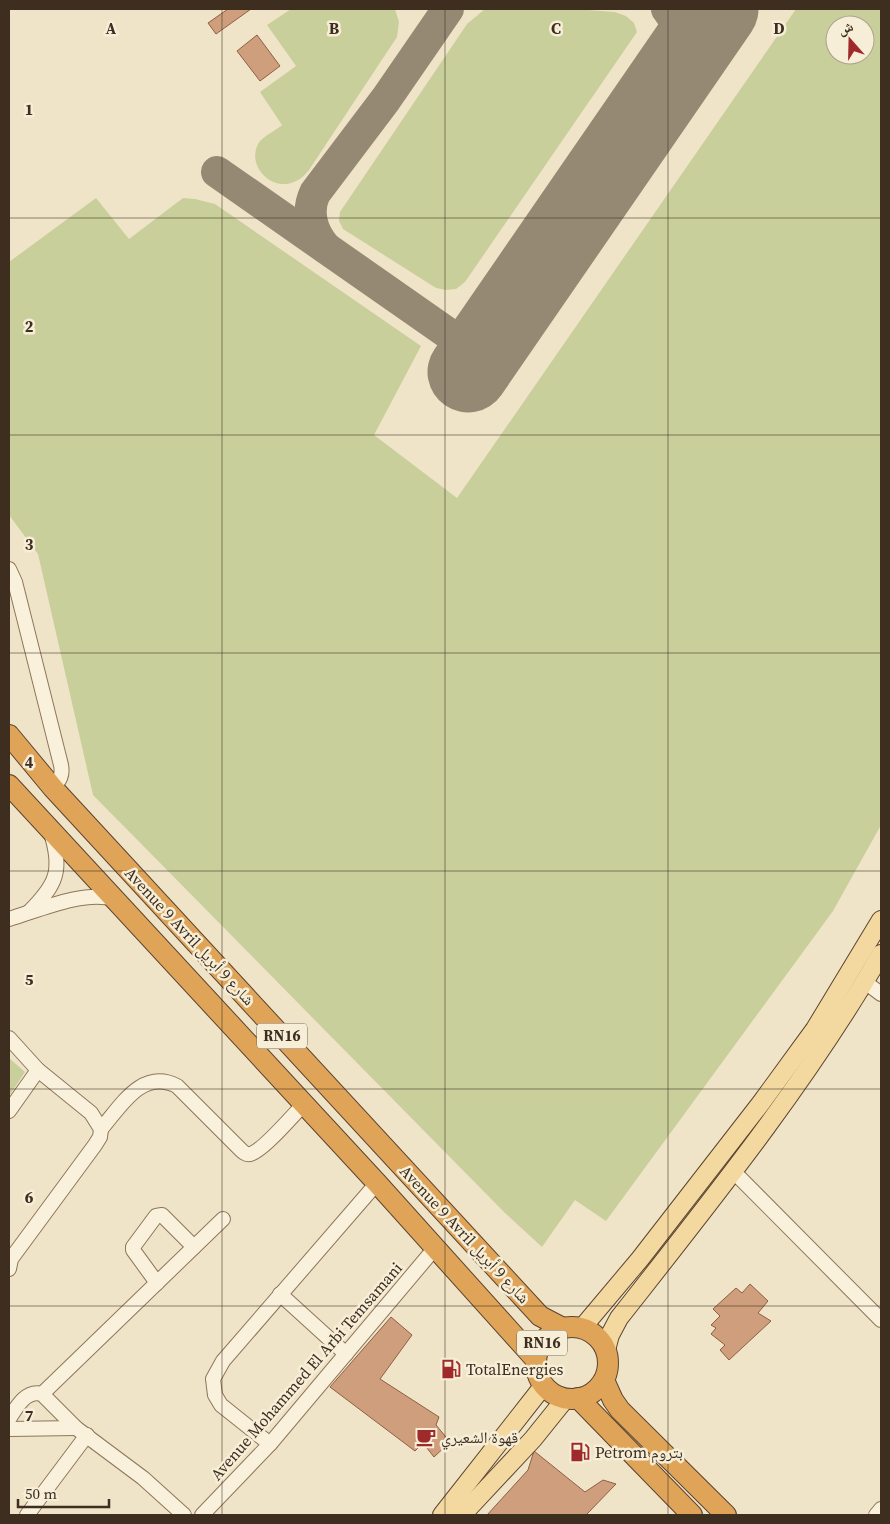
<svg xmlns="http://www.w3.org/2000/svg" width="890" height="1524" font-family="'Source Serif 4','Noto Naskh Arabic',serif">
<rect width="100%" height="100%" fill="#f0e4c8"/>
<g fill="#c9cf9b" fill-rule="evenodd">
<path d="M291,9H395L399,22L397,37L309,170C282,205 241,167 260,141C266,135 276,130 282,125L260,92L296,66L267,25Z"/>
<polygon points="485,9 575,9 615,12 626,16 634,23 637,32 465,282 456,289 446,290 436,288 343,229 339,221 340,212 467,24"/>
<path d="M796,9H881V825L833,911L606,1221L575,1200L542,1247L505,1213L93,795L38,554L9,515V262L96,198L129,239L183,198L195,199L215,204L421,346L374,435L457,498ZM835,25H865V55H835Z"/>
<polygon points="9,1058 25,1072 9,1096"/>
</g>
<g fill="none" stroke-linecap="round" stroke-linejoin="round">
<g stroke="#968974" stroke-width="32">
<path d="M667,9C679,24 681,41 682,60"/>
<polyline points="217,172 479,355"/>
<path d="M325,247C312,232 306,212 315,193L386,99L448,9"/>
</g>
<polyline stroke="#968974" stroke-width="81" points="468,372 718,9"/>
</g>
<g fill="#cf9f7d" stroke="#8d5f41">
<polygon points="228,9 251,9 216,34 208,23"/>
<polygon points="257,35 280,66 260,81 237,51"/>
<polygon points="750,1284 768,1301 758,1313 771,1321 729,1360 720,1350 725,1345 711,1334 716,1328 711,1325 720,1316 713,1309 736,1288 742,1293"/>
<polygon points="391,1317 412,1335 380,1379 439,1417 436,1425 450,1442 434,1457 423,1443 415,1451 330,1387"/>
<polygon points="534,1451 585,1492 603,1480 616,1484 586,1515 487,1515 528,1470"/>
</g>
<g fill="none" stroke-linecap="round" stroke-linejoin="round">
<defs>
<g id="minor">
<path d="M9,569L15,582L61,765C63,775 60,780 53,788"/>
<path d="M29,912C56,885 63,871 51,833"/>
<path d="M9,919C39,910 84,890 114,899"/>
<polyline points="865,982 881,994"/>
<polyline points="9,1038 38,1070 91,1113 101,1129 100,1137 95,1145 11,1259 9,1269"/>
<polyline points="9,1111 38,1070"/>
<path d="M101,1129C121,1106 142,1068 177,1086L240,1149C243,1152 246,1155 250,1154C262,1152 294,1114 304,1104"/>
<polyline points="733,1171 881,1320"/>
<polyline points="157,1283 133,1250 133,1247 156,1216 162,1215 194,1247"/>
<polyline points="280,1294 346,1354"/>
<polyline points="42,1394 223,1219"/>
<path d="M9,1419C16,1408 26,1389 42,1394L76,1428L143,1478L184,1515"/>
<polyline points="9,1429 76,1428"/>
<polyline points="270,1444 221,1405 215,1395 213,1379 223,1361 377,1183"/>
<polyline points="27,1515 87,1435"/>
<polyline points="202,1515 270,1444 435,1248"/>
<polyline points="876,1515 881,1509"/>
</g>
<g id="major">
<polyline points="582,1328 640,1259 761,1103 815,1029 881,920"/>
<path d="M606,1350L610,1335L619,1318C711,1201 806,1083 881,954"/>
<polyline points="442,1515 544,1385"/>
<polyline points="462,1515 533,1439 566,1398"/>
</g>
<g id="highway">
<polyline points="9,735 53,788 540,1316 563,1328"/>
<polyline points="9,785 377,1183 536,1360"/>
<circle cx="572" cy="1363" r="36"/>
<polyline points="604,1380 613,1400 620,1410 726,1515"/>
<polyline points="578,1398 692,1515"/>
</g>
</defs>
<use href="#minor" stroke="#8d765c" stroke-width="16"/>
<use href="#major" stroke="#5b4430" stroke-width="20"/>
<use href="#highway" stroke="#5b4430" stroke-width="22"/>
<use href="#minor" stroke="#faf1dc" stroke-width="14"/>
<use href="#major" stroke="#f3d9a0" stroke-width="18"/>
<use href="#highway" stroke="#e0a458" stroke-width="20"/>
</g>
<path fill="none" stroke="#3d2e20" stroke-width="1" stroke-opacity="0.55" d="M222,9V1515M445,9V1515M668,9V1515M9,218H881M9,435H881M9,653H881M9,871H881M9,1089H881M9,1306H881"/>
<defs>
<symbol id="fuel-bare" viewBox="-9 -9 18 18"><path d="M-5.5-6h7V0h2V4h1.3V-2.5L3-4.5l.8-.8L6-3V5H2.5V1h-1V6h-7ZM-4.2-4.7v3.2H.2V-4.7Z" fill="#9e2a2b" stroke="#f7eed8" stroke-width="2.5" paint-order="stroke"/></symbol>
<symbol id="cafe-bare" viewBox="-9 -9 18 18"><path d="M-5.5-4.5H6V0H3Q3 3.5 0 3.5H-2.5Q-5.5 3.5-5.5 0ZM3-3.2v2h1.7v-2ZM-6 4.5H4V6H-6Z" fill="#9e2a2b" stroke="#f7eed8" stroke-width="2.5" paint-order="stroke"/></symbol>
</defs>
<g fill-rule="evenodd">
<use href="#fuel-bare" x="437" y="1355" width="28" height="28"/>
<use href="#cafe-bare" x="412" y="1423" width="28" height="28"/>
<use href="#fuel-bare" x="566" y="1438" width="28" height="28"/>
</g>
<g text-anchor="middle" stroke-width="5" stroke-linejoin="round" paint-order="stroke">
<g fill="#f7eed8" stroke="#756857" stroke-width="1">
<rect x="257" y="1023.5" width="50" height="25" rx="4"/>
<rect x="517" y="1330.5" width="50" height="25" rx="4"/>
</g>
<g font-size="15" font-weight="bold" fill="#3d2e20">
<text x="282" y="1041">RN16</text>
<text x="542" y="1348">RN16</text>
</g>
<g font-size="16" fill="#3d2e20" stroke="#f7eed8">
<text transform="translate(190 936) rotate(47)" y="6">Avenue 9 Avril شارع 9 أبريل</text>
<text transform="translate(465 1234) rotate(47)" y="6">Avenue 9 Avril شارع 9 أبريل</text>
<text transform="translate(306 1371) rotate(-49)" y="6">Avenue Mohammed El Arbi Temsamani</text>
</g>
<g font-size="16" fill="#3d2e20" stroke="#f7eed8" text-anchor="start">
<text x="466" y="1375">TotalEnergies</text>
<text x="441" y="1443">قهوة الشعيري</text>
<text x="595" y="1458">Petrom بتروم</text>
</g>
</g>
<g font-size="16" text-anchor="middle" font-weight="bold" fill="#3d2e20" stroke="#f7eed8" stroke-width="5" stroke-linejoin="round" paint-order="stroke">
<text x="111" y="34">A</text>
<text x="334" y="34">B</text>
<text x="556" y="34">C</text>
<text x="779" y="34">D</text>
<text x="29" y="115">1</text>
<text x="29" y="332">2</text>
<text x="29" y="550">3</text>
<text x="29" y="768">4</text>
<text x="29" y="985">5</text>
<text x="29" y="1203">6</text>
<text x="29" y="1421">7</text>
</g>
<rect width="890" height="1524" fill="none" stroke="#3d2e20" stroke-width="20"/>
<g transform="translate(850 40) rotate(340)"><circle r="24" fill="#f7eed8" stroke="#ada18e"/>
<path d="M0-4L9 19L0 12L-9 19Z" fill="#9e2a2b"/>
<text y="-8" font-size="14" font-weight="bold" text-anchor="middle" fill="#3d2e20">ش</text>
</g>
<path d="M18 1499v8h91v-8" fill="none" stroke="#3d2e20" stroke-width="2.5"/>
<text x="25" y="1499" font-size="15" fill="#3d2e20" stroke="#f7eed8" stroke-width="4" paint-order="stroke">50 m</text>
</svg>
